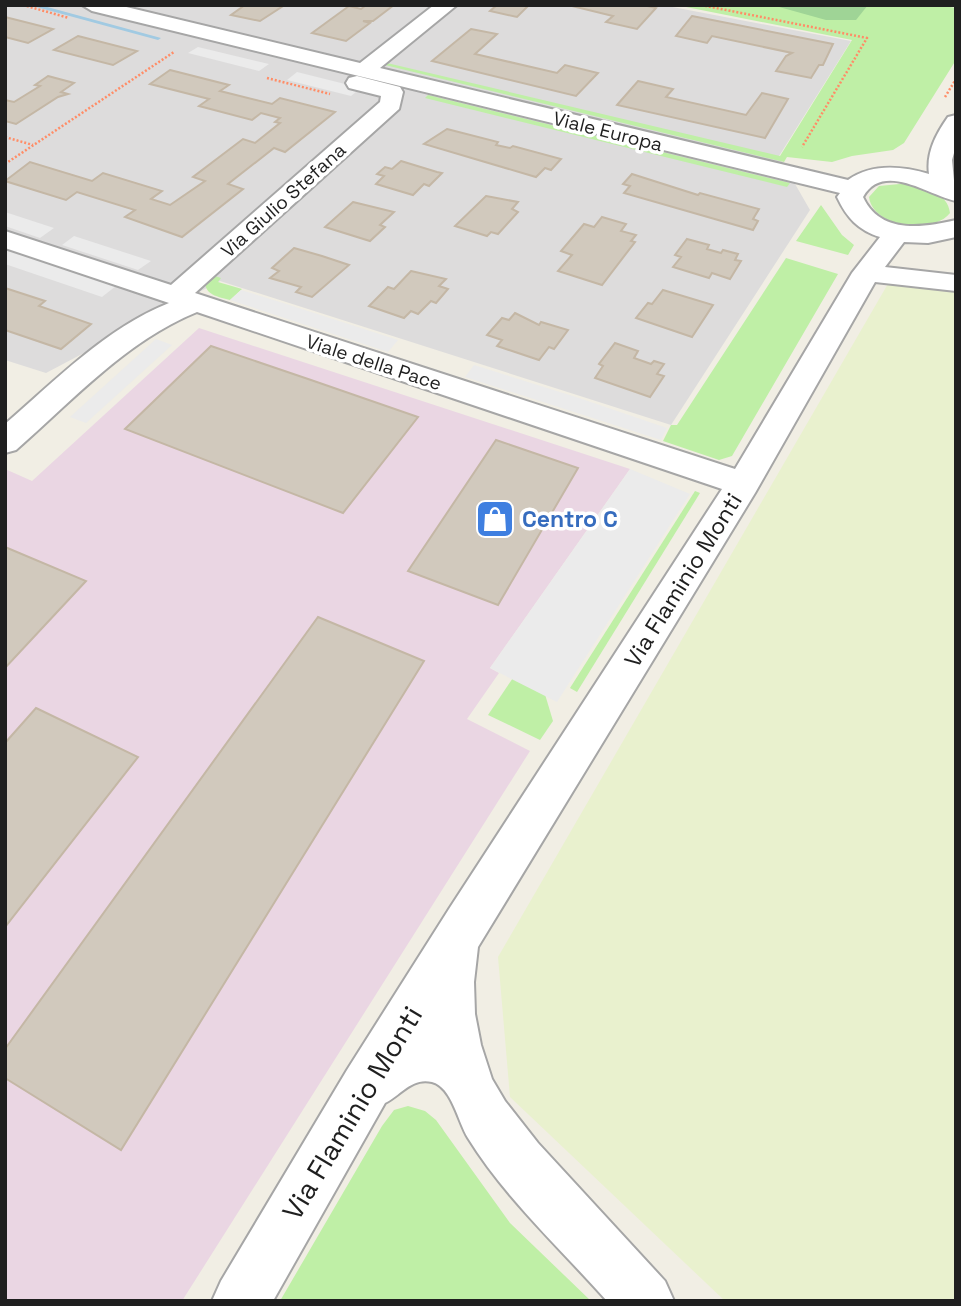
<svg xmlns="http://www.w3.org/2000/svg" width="961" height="1306" font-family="'Space Grotesk',sans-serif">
<rect width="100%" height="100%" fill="#f1eee4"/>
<polygon fill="#dddcdc" points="5,5 662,5 851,41 779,156 810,210 671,425 220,281 46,373 5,360"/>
<polygon fill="#ead6e3" points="199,328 630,469 490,668 499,673 467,719 530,751 182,1301 5,1301 5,469 32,481"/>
<polygon fill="#e9f1ce" points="889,282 956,288 956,1301 725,1301 510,1097 498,957"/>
<g fill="#bfefa6">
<polygon points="676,5 939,5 956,8 956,60 904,143 893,150 852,156 832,162 787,157 784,162 385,65 387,63 780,156 852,40"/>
<polygon points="428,95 790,183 787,187 425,98"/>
<path d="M910,183C926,189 948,193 950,213C933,235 873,228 869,197L879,186Z"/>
<polygon points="821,205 842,235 854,245 848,255 796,241"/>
<polygon points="786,258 838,274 732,456 719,460 663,441 671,425 677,425"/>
<path d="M212,275L221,278L218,282L242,289L230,300C220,297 207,296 205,284Z"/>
<polygon points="695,491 700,493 577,692 570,688"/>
<polygon points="519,669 541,681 553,721 540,740 488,715"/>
<polygon points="408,1106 425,1111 436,1120 510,1223 591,1301 280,1301 382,1126 394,1110"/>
</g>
<polygon fill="#9fd496" points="772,5 868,5 856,20 826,20"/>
<g fill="#ebebeb">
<polygon points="198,47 269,64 259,71 188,53"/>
<polygon points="297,72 361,88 351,96 287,80"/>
<polygon points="5,212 54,228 40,238 5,226"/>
<polygon points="74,236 151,261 138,270 62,245"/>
<polygon points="5,249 116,286 102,297 5,264"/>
<polygon points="241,290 280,302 398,340 388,352 230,300"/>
<polygon points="156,339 172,345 86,423 70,417"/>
<polygon points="474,365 579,398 667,428 661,440 465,377"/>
<polygon points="630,469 690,494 557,702 490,668"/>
</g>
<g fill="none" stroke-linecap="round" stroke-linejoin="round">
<polygon fill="#a1cae2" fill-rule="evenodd" points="29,5 40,5 161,38 158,40"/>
</g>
<g fill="#d1c9bd" stroke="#c4b7a5" stroke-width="2">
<polygon points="245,5 282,5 283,6 260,21 231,15"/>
<polygon points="394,5 373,21 363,21 370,23 346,41 312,33 349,6 361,9 365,6 363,5"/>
<polygon points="497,5 529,5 517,17 490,11"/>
<polygon points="568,5 643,5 656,8 637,29 606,22 613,16"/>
<polygon points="692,16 833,44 823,65 819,65 811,78 776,71 786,56 792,53 712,36 707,43 676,36"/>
<polygon points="5,17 53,29 28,43 5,37"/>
<polygon points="471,29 497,34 475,54 557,73 565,65 598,73 576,96 432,61"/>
<polygon points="78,36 137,51 113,65 54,50"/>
<polygon points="170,70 229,85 220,91 272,104 280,98 335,112 285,152 274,148 228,184 243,189 182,237 125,217 135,210 77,192 66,200 5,181 30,162 92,181 103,173 162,191 151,199 170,205 205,181 193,177 243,139 255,143 280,123 275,122 280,118 261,113 252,120 199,106 209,99 150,84"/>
<polygon points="48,76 74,83 61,92 68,94 58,97 16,124 5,121 5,100 14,102 40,86 35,85"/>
<polygon points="638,81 673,89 666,97 746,115 762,93 788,99 765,138 617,105"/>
<polygon points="447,129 498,142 496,145 510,148 513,146 561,159 551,170 545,168 536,177 424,144"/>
<polygon points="401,161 437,172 442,173 429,186 424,184 413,195 376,184 384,176 377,174 385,167 392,169"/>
<polygon points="632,174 698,195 700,193 759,209 753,219 758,221 753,230 624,193 630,186 623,184"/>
<polygon points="486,196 518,202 512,209 518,212 498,234 491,232 487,236 455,226"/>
<polygon points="353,202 394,212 380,225 385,227 370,241 325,227"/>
<polygon points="602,217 626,224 621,231 636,235 631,241 635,242 602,285 558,271 572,255 561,251 584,224 594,227"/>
<polygon points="687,239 709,245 707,249 721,253 723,250 738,254 735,260 741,261 730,279 712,273 709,278 673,267 681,257 675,255"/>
<polygon points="294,248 322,256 349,265 312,297 296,292 301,287 270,278 279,271 272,268"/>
<polygon points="411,271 446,279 439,286 448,289 436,303 431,301 418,314 411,311 404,318 369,306 388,287 394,289"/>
<polygon points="5,288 45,301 39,306 91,324 61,349 5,330"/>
<polygon points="663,290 713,305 692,337 636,318 648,303 652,304"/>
<polygon points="515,313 539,325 541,322 568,330 554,349 549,347 539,360 497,346 502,340 487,335 502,318 509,320"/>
<polygon points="615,343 638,351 634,358 651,364 654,361 664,364 657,374 664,376 650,397 595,378 603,366 599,364"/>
<polygon points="211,346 311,380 418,417 343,513 125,429"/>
<polygon points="496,440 578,468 498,605 408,571"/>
<polygon points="5,547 86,581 5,668"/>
<polygon points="318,617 424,661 121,1150 5,1078 5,1049"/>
<polygon points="36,708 138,757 5,927 5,743"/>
</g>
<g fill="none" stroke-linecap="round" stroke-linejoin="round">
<defs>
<path id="minor" d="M82,5H118L360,63L434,5H457L380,68L848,180C872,163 902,166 929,174C926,153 936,134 948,117L956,115V146L952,160L956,201C928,195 883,161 863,197C880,234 922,228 956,220V237L928,243L904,242L885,267L956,275V291L875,282L755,493L478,947L474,982L475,1014L481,1045L492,1079L505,1101L538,1143L665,1281L674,1301H607C560,1248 505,1198 468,1138C458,1122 452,1087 432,1082C412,1077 401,1095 385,1103L273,1301H212L221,1281L347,1070L449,909L722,489L197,312C126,341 73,400 16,450L5,453V424C56,380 106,328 169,303L5,248V231L171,285L380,102L381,96L349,88L346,83L349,78L357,76L400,87L403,92L399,109L195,293L735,469L852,273L880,237C858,230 847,218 837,197L840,193L92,11Z"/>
</defs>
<use href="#minor" stroke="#a6a6a6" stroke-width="4"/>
<g stroke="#ff8d67" stroke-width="2.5" stroke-dasharray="2 2" stroke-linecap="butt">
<polyline points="23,5 69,18"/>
<polyline points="701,5 867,38 802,147"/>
<polyline points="267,78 330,94"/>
<polyline points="945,97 956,79"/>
<polyline points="5,137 33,145"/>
<polyline points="5,164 174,52"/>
</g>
<use href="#minor" fill="#fff" fill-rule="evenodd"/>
</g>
<defs>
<symbol id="shop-square" viewBox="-11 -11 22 22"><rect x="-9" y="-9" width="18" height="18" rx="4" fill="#3f7fe0" stroke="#fff"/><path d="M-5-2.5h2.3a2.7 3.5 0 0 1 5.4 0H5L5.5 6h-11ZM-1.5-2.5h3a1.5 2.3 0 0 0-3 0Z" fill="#fff"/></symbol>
</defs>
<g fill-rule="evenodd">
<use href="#shop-square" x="473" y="497" width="44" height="44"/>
</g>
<g text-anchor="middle" stroke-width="7" stroke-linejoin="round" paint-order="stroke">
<g font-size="19" fill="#1f1f1f" stroke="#fff">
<text transform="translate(608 131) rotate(14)" y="7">Viale Europa</text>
<text transform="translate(283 200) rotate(-42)" y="7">Via Giulio Stefana</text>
<text transform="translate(374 362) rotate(18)" y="7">Viale della Pace</text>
</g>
<g font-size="23" font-weight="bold" fill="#366cbe" stroke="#fff" text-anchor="start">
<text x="522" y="527">Centro C</text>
</g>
<g font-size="23" fill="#1f1f1f" stroke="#fff">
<text transform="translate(683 580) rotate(-58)" y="8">Via Flaminio Monti</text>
</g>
<g font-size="28" fill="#1f1f1f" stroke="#fff">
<text transform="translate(352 1113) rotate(-59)" y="10">Via Flaminio Monti</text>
</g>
</g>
<rect width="961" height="1306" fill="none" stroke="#1f1f1f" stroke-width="14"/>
</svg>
